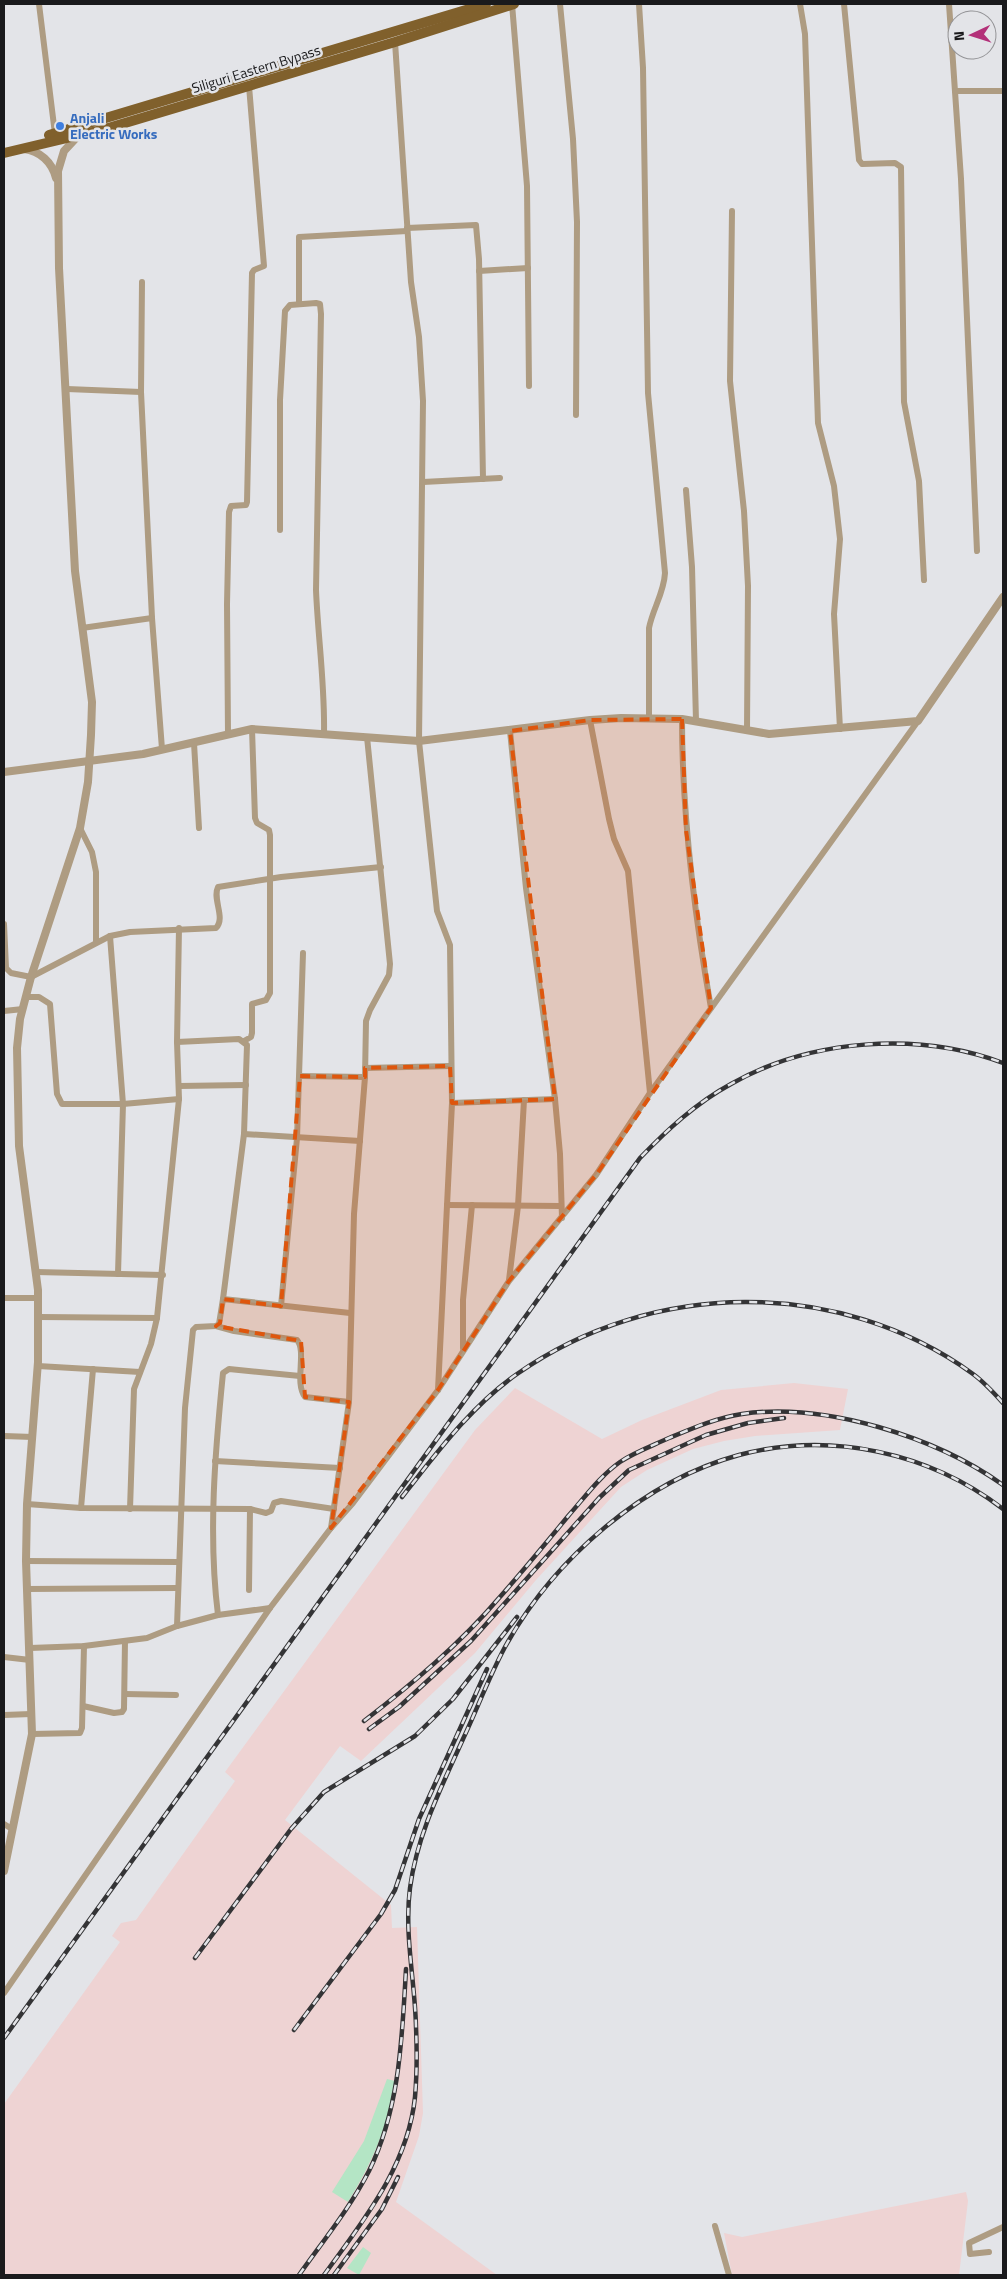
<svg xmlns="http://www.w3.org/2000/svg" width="1007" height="2279" font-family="'Titillium Web',sans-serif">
<rect width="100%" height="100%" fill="#e3e4e8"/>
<g fill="#eed3d3">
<polygon points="794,1383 848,1389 840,1430 755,1436 724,1441 693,1449 647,1470 621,1487 536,1580 475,1653 361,1761 340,1746 285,1820 391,1905 392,1928 417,1927 423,2113 419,2136 396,2202 497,2275 4,2275 4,2104 120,1942 112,1936 121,1923 136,1920 235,1781 225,1772 475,1430 515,1388 602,1439 642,1420 721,1390"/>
<polygon points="966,2192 968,2201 959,2275 732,2275 724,2233 742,2237"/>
</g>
<g fill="#b4e5c5">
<path d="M387,2079L395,2081C389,2125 371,2165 348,2202L332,2192L364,2141Z"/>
<polygon points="363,2247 371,2253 359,2275 347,2268"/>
</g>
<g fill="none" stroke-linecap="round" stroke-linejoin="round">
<g stroke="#ae9c82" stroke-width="6">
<polyline points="39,4 55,134"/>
<polyline points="512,4 527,186 529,386"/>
<polyline points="560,4 573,139 577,222 576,415"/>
<path d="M639,4L643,68L648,393L665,573C664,593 653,608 649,628V717"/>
<polyline points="800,4 805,34 818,423 834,486 840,539 834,614 840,729"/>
<polyline points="844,4 859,160 862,164 895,163 901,167 904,402 919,481 924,580"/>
<polyline points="949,4 961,179 977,551"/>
<polyline points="395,42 411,282 419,337 423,401 419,741 437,911 450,945 452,1103 438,1390"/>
<polyline points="955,91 1003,91"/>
<polyline points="732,211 730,381 744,511 748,586 747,730"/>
<polyline points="407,228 476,225 479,259 483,479"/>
<polyline points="479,271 528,268"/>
<polyline points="142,282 141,392 152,618 162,749"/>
<polyline points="299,304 299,237 407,231"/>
<polyline points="67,389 141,392"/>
<polyline points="423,482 500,478"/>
<polyline points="686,490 692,567 696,721"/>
<path d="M280,530V400L285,311L290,305L316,303L320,304L321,314L316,590C318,638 325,685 324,733"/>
<polyline points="82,628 152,618"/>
<path d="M682,719C682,816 694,912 711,1008"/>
<polyline points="590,720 609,819 614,839 628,871 650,1093"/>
<polyline points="510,731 526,888 555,1099 560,1154 562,1218"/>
<polyline points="228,735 227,604 229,512 231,506 246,505 247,502 252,273 254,270 264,266 249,86"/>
<polyline points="194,743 199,828"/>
<polyline points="80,828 92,852 96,872 96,941"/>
<path d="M4,924L6,968L11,973L31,977L110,936L130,932L216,928C226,918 212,899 218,887L281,877L381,867"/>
<polyline points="110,936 123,1104 118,1274"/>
<polyline points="27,997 39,997 50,1004 57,1094 62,1104 123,1104 179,1099"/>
<polyline points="4,1011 23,1009"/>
<polyline points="244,1041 251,1037 252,1033 252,1004 266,1000 270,993 270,835 269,830 257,823 255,818 252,729"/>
<polyline points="177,1042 239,1039 247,1045 244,1134 223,1299"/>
<polyline points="365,1068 450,1066"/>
<polyline points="300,1076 365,1077"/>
<polyline points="179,1086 246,1085"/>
<polyline points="452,1103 555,1099"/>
<polyline points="244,1134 360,1141"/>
<polyline points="447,1205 561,1206"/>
<polyline points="36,1272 163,1275"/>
<polyline points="509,1280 518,1206 524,1100"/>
<polyline points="4,1298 38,1298"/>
<polyline points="281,1306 297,1138 303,953"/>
<polyline points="39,1317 157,1318"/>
<path d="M216,1326L234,1331L297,1340C307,1351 294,1383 305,1397L349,1402"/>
<polyline points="463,1348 463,1300 472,1205"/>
<polyline points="38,1366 140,1372"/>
<polyline points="4,1436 33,1437"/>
<polyline points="215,1461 340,1468"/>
<polyline points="27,1504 81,1508 250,1509 266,1513 271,1511 274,1503 281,1501 334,1509"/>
<polyline points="81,1508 93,1369"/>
<polyline points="130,1509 134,1389 151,1344 157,1318 179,1099 177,1042 179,928"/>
<polyline points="331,1528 353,1503 438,1390 509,1281 596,1175 650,1093 918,721"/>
<polyline points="26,1561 178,1562"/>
<polyline points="27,1589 177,1588"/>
<polyline points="249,1590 250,1509"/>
<path d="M218,1615C208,1535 215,1453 223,1373L229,1369L300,1376"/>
<polyline points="177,1626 185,1408 193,1330 196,1327 216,1326 219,1324 223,1299 350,1313"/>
<polyline points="30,1648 84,1646 147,1638 177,1626 218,1615 270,1608"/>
<polyline points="4,1657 30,1660"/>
<polyline points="125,1694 176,1695"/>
<polyline points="83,1706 114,1713 122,1712 124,1709 125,1641"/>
<polyline points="4,1715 31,1714"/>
<polyline points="32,1734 80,1733 82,1728 84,1646"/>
<polyline points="4,1824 12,1829"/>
<polyline points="4,1993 270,1608 331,1528 349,1402 354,1214 365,1077 366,1021 370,1010 389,975 390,964 367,737"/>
<polyline points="715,2226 729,2275"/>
<polyline points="989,2252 970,2254 969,2243 1003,2227"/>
</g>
<g stroke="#ae9c82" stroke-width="8">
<path d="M24,149C40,151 52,162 56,178"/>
<polyline points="4,772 143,754 252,729 419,741 590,720 621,718 682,719 769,734 918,721 1003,597"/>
<polyline points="4,1871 32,1734 26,1561 27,1504 38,1362 38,1290 19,1146 17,1048 20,1019 31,977 80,828 88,782 91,735 92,702 75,571 59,268 58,171 64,151 77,137"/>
</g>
<g stroke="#80602c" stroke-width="10">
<polyline points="49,135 486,4"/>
<polyline points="4,153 105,129 395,42 514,4"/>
</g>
<defs>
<g id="rail">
<path d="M402,1497C436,1454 471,1406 517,1374C652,1279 839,1277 973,1374C984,1382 994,1393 1003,1403"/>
<path d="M364,1721C412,1684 460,1644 499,1598C523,1571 546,1543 569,1515C585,1497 600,1476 620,1462C635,1452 652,1446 669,1438C693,1428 716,1418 742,1414C825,1402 936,1437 1003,1485"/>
<polyline points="369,1729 399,1707 471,1641 599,1498 629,1470 706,1435 748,1423 784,1418"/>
<polyline points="195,1958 291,1829 324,1792 415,1736 453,1699 517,1617"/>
<polyline points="294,2030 381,1914 395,1890 419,1819 487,1669"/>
<path d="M4,2038L640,1158C667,1130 696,1103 731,1084C810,1039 918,1031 1003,1063"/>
<path d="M299,2275C323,2241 350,2208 369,2171C400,2108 402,2038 406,1969"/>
<path d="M324,2275C363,2221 408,2166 415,2097C417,2074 417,2050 416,2027C415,1981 404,1934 410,1888C417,1835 441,1788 463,1739C477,1709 489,1677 505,1647C553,1560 643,1481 739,1455C830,1431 929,1452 1003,1509"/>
<polyline points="334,2275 382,2209 398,2177"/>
</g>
</defs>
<use href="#rail" stroke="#343436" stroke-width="4.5"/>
<use href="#rail" stroke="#e3e4e8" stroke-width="2.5" stroke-dasharray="8" stroke-linecap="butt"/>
</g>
<path fill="#de560d" fill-opacity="0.2" stroke="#de560d" stroke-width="4" stroke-dasharray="10 6" stroke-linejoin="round" d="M682,719L686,830L711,1008L596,1175L509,1281L438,1390L331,1528L349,1402L305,1397L301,1341L216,1326L220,1323L223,1299L281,1306L300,1076L365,1077V1068L450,1066L452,1103L555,1099L510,731L590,720Z"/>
<circle fill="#3f7fe0" stroke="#e3e4e8" stroke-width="2" cx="60" cy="126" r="5"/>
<g text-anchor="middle" stroke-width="5" stroke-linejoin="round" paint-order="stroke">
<g font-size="14" fill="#1a1a1c" stroke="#e3e4e8">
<text transform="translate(256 69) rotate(-17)" y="5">Siliguri Eastern Bypass</text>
</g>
<g font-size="14" font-weight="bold" fill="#366cbe" stroke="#e3e4e8" text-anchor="start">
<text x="70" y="123">Anjali<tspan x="70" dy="16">Electric Works</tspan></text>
</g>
</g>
<rect width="1007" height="2279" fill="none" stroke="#1a1a1c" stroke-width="10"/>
<g transform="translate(972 35) rotate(266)"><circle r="24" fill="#e3e4e8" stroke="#939396"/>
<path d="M0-4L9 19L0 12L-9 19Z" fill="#b33079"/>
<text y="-8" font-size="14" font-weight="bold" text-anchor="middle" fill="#1a1a1c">N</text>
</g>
</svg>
